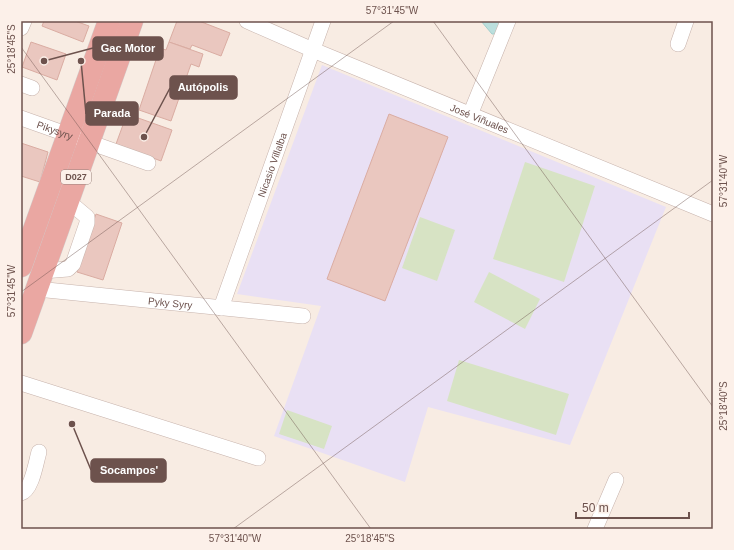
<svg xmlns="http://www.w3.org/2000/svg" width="734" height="550" font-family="Helvetica,sans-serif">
<rect width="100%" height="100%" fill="#f8ece3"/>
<polygon fill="#e9e0f4" points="322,65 666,207 570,445 428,407 405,482 274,436 321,306 237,294"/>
<g fill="#d7e3c4">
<polygon points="525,162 595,186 564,282 493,259"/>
<polygon points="420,217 455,230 437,281 402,268"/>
<polygon points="489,272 540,299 525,329 474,302"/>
<polygon points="459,360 569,394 556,435 447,401"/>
<polygon points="287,410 332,426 324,449 279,434"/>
</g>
<polygon fill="#bbdfdd" stroke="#a3cfcd" points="481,21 503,21 499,34 492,34"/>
<g fill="#eac7bf" stroke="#daaca2">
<polygon points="44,21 75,21 89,26 83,42 42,26"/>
<polygon points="177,21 199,21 230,33 221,56 192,45 190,49 169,42"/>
<polygon points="31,42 66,54 57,80 22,67"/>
<polygon points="169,42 203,54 199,67 191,64 171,121 139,110 160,48 166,50"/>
<polygon points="127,114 172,130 161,161 116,144"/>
<polygon points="389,114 448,137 385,301 327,279"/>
<polygon points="21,143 48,152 40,182 21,176"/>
<polygon points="96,214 122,223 103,280 77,272"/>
</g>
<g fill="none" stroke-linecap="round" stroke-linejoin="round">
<defs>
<g id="minor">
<path id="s1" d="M247,21L313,50L713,214"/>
<polyline points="21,28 24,21"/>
<polyline points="678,44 686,21"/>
<polyline points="21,84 32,88"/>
<polyline points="470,115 508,21"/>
<path id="s2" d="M21,118L148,163"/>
<polyline points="43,271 68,269 73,264 87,223 87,217 68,201"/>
<path id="s3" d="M37,289L303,316"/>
<path id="s4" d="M221,308L323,21"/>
<polyline points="21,383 258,458"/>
<path d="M21,493C32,490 36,462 39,452"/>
<polyline points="595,529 616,480"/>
</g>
<g id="highway">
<polyline points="21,266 109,21"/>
<polyline points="21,333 132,21"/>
</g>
</defs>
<use href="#minor" stroke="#c7b3ac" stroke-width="16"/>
<use href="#highway" stroke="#d3cbca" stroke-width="23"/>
<use href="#minor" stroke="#fff" stroke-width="15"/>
<use href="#highway" stroke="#eaa7a2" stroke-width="22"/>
</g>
<path fill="none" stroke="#6d524d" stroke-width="1" stroke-opacity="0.45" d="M433,21L713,407M21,47L371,529M21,292L394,21M233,529L713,180"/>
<g text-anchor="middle" stroke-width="3.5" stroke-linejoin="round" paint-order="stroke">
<rect fill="#fcf0e9" stroke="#98817c" stroke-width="1" x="61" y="170" width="30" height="14" rx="3"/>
<g font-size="9" font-weight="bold" fill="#6d524d">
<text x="76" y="180">D027</text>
</g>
<g font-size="10" fill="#6d524d" stroke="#fcf0e9">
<text dy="4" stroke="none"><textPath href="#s1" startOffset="252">José Viñuales</textPath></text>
<text dy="4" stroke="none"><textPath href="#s2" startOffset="36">Pikysyry</textPath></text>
<text dy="4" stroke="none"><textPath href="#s4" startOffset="152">Nicasio Villalba</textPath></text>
<text dy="4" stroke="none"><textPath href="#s3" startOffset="134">Pyky Syry</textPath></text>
</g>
</g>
<path fill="none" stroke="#6d524d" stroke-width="1.5" d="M44 61L93 48M144 137L170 88M81 61L86 114M72 424L91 470"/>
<g fill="#6d524d" stroke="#fcf0e9" stroke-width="1.5">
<circle cx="44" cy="61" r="4"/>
<circle cx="144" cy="137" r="4"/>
<circle cx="81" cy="61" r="4"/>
<circle cx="72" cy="424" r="4"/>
</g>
<g fill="#6d524d" stroke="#6d524d" stroke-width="1.5">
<rect x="93" y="37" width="70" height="23" rx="4"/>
<rect x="170" y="76" width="67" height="23" rx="4"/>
<rect x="86" y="102" width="52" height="23" rx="4"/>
<rect x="91" y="459" width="75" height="23" rx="4"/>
</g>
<g font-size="11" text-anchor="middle" font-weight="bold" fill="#fff">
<text x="128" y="52">Gac Motor</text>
<text x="203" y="91">Autópolis</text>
<text x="112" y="117">Parada</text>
<text x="129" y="474">Socampos'</text>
</g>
<rect width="734" height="550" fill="none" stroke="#fcf0e9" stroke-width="44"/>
<path d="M576 512v6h113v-6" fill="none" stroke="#6d524d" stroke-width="2"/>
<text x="582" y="512" font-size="12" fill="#6d524d" stroke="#fcf0e9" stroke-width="3" paint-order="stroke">50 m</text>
<rect x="22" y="22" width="690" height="506" fill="none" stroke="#6d524d" stroke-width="1.5"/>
<g font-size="10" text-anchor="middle" fill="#6d524d">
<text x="392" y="14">57°31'45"W</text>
<text transform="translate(11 49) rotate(-90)" y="4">25°18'45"S</text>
<text transform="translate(723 181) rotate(-90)" y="4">57°31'40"W</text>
<text transform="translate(11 291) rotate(-90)" y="4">57°31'45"W</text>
<text transform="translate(723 406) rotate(-90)" y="4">25°18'40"S</text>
<text x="235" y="542">57°31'40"W</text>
<text x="370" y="542">25°18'45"S</text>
</g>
</svg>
